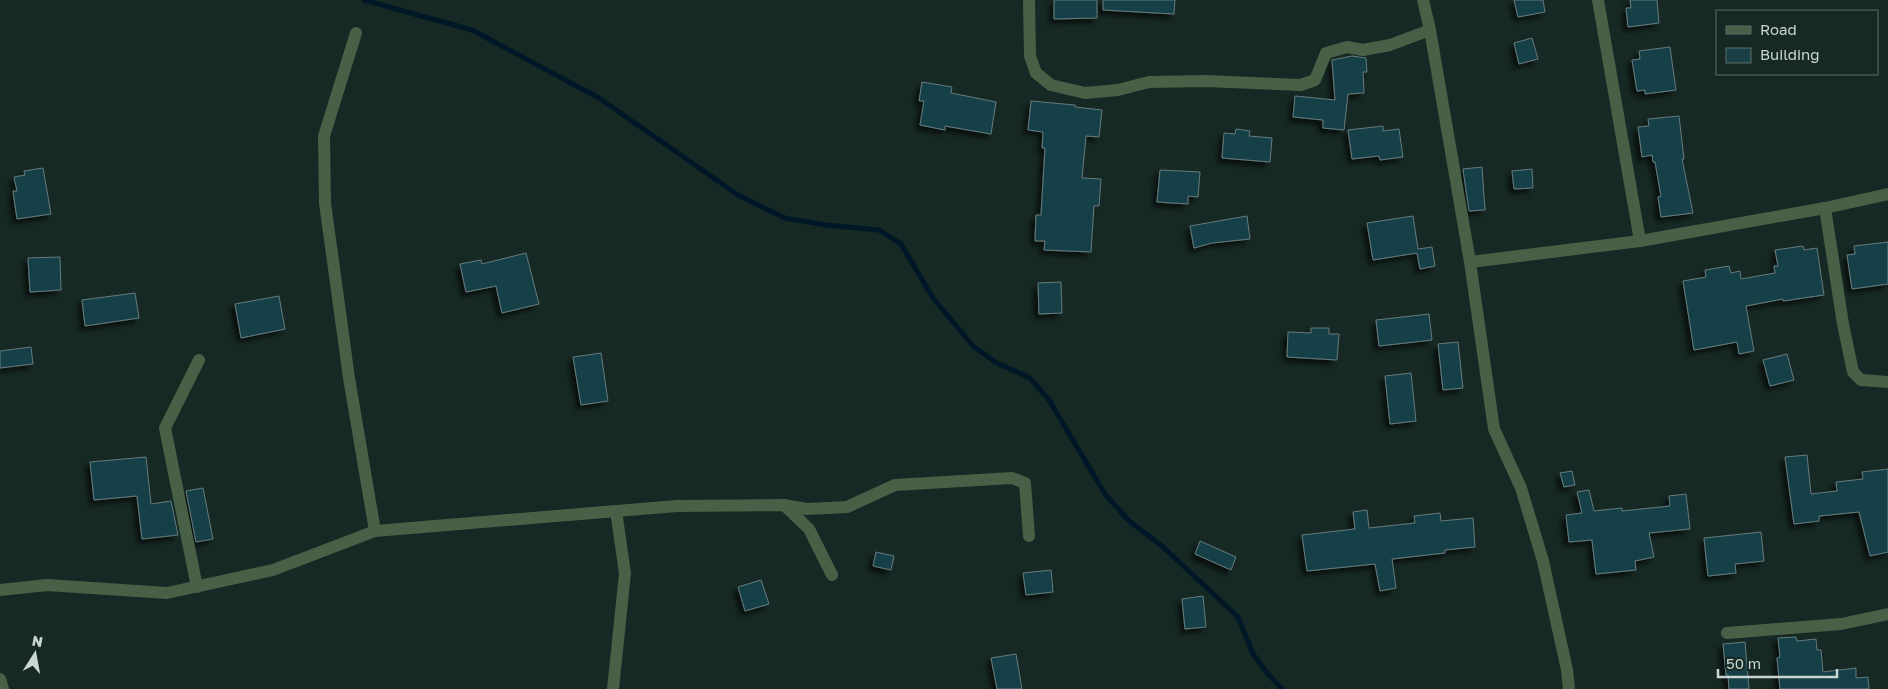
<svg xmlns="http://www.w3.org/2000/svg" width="1888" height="689" font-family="'Golos Text',sans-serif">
<defs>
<filter id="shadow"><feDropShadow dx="-4.5" dy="4.5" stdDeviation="2.5" flood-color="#0009"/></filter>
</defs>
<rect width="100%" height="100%" fill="#172924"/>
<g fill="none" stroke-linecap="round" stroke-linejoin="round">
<polyline stroke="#001727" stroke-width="5" points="364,0 472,30 599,98 738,195 785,218 826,225 879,230 901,244 933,298 973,346 995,362 1030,378 1049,400 1105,494 1129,521 1162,546 1238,617 1253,654 1268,674 1282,689"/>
</g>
<g fill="#194046" stroke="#657b7e" filter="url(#shadow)">
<polygon points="1054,0 1097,0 1097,18 1054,19"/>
<polygon points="1103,0 1175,0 1174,14 1103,10"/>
<polygon points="1514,0 1543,0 1545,12 1518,17"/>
<polygon points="1630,0 1657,0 1659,23 1628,27 1626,8 1631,8"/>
<polygon points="1532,38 1538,59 1519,64 1514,43"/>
<polygon points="1670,47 1676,90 1645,94 1645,90 1637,91 1632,60 1640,59 1639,51"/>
<polygon points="1352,56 1366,58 1367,72 1363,72 1364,93 1348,94 1344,130 1323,128 1323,120 1293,117 1295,96 1335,100 1332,60"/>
<polygon points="922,82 952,87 951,93 996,102 991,134 945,126 945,130 920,125 924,101 919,101"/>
<polygon points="1031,101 1075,105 1075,107 1102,110 1099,137 1086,136 1082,178 1101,179 1099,206 1094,206 1091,252 1044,250 1045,241 1035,241 1036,215 1041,215 1045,148 1042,148 1043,132 1028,130"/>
<polygon points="1679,116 1684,159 1682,159 1693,213 1661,217 1658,197 1661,196 1655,162 1653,162 1652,155 1642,157 1638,127 1649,126 1648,119"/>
<polygon points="1383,126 1383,131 1399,129 1403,157 1380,160 1379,156 1352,159 1348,130"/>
<polygon points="1236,129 1250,131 1249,136 1272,138 1270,162 1222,158 1224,133 1235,134"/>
<polygon points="1482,167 1485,210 1469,211 1463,169"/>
<polygon points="43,168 51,214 17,219 13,191 17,191 14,177 25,175 24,171"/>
<polygon points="1532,169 1533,188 1514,189 1512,171"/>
<polygon points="1160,170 1200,172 1198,197 1188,196 1188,204 1157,202"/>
<polygon points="1247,216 1250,239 1212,243 1194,248 1190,226"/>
<polygon points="1413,216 1418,249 1432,247 1435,266 1420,269 1417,253 1373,260 1367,223"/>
<polygon points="1888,242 1888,284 1852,289 1847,255 1855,254 1854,246"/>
<polygon points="1803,246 1804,250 1817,248 1824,295 1783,301 1783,299 1746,306 1754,351 1739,354 1737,342 1694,350 1683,281 1706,277 1705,270 1729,266 1731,273 1740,271 1741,279 1775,273 1774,266 1778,266 1775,250"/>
<polygon points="526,253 539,304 502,313 496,286 466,292 460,264 481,260 482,264"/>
<polygon points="60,257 61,290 30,292 28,258"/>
<polygon points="1061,282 1062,313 1039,314 1038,283"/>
<polygon points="135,293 139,318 85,326 82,300"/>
<polygon points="279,296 285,329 241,338 235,304"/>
<polygon points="1429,314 1432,340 1379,346 1376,320"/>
<polygon points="1311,328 1329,328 1329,334 1339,334 1337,360 1287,357 1288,332 1311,333"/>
<polygon points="1458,342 1463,388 1443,390 1438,344"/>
<polygon points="31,347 33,364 0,368 0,351"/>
<polygon points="601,353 608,401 581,405 573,357"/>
<polygon points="1787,354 1794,380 1770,386 1763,360"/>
<polygon points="1411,373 1416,421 1390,424 1385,376"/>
<polygon points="1807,455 1811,494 1837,491 1836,482 1863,479 1862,472 1888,469 1888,552 1870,556 1859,512 1819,516 1819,521 1794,524 1785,457"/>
<polygon points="146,457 151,504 171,501 178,535 142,539 137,496 94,500 90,462"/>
<polygon points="1572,471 1575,485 1564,487 1560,473"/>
<polygon points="203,488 213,539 196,542 186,491"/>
<polygon points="1589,490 1594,511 1622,508 1622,511 1670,506 1669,496 1686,494 1690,529 1649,533 1654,557 1635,561 1636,570 1596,574 1592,540 1569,542 1566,515 1582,513 1577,492"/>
<polygon points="1367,510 1369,528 1415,523 1414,516 1440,513 1441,521 1473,518 1475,547 1445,550 1445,553 1392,559 1396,588 1380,591 1375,564 1307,571 1302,535 1355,529 1353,512"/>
<polygon points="1761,532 1764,561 1735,564 1736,573 1708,576 1704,538"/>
<polygon points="1200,541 1236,557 1231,570 1195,554"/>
<polygon points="876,552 894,556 891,570 873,566"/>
<polygon points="1051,570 1053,592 1026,595 1023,573"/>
<polygon points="761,580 769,604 745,611 738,587"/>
<polygon points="1203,596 1206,627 1185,629 1182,599"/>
<polygon points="1796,637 1797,641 1816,639 1817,650 1821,650 1823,672 1856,668 1856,678 1868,677 1869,689 1780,689 1777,658 1780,657 1778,638"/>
<polygon points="1745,642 1749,689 1729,689 1728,675 1726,675 1723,644"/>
<polygon points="1016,654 1022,689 997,689 991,658"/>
</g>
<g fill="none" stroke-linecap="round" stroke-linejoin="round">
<g stroke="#486046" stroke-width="12">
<polyline points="1029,0 1030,56 1036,73 1051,85 1085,93 1118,90 1149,82 1205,81 1301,85 1315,80 1326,53 1347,47 1363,50 1390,45 1430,30"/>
<polyline points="1423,0 1430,30 1470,262 1494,429 1521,488 1543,561 1567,670 1569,689"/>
<polyline points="1598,0 1640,241"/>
<polyline points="356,33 324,136 325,203 349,378 375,531"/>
<polyline points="1825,208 1843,324 1853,372 1861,380 1888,382"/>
<polyline points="1470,262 1640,241 1825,208 1888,194"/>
<polyline points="784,505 809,529 832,575"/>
<polyline points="197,587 165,428 199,360"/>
<polyline points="0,590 47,585 167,593 273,570 375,531 677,506 784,505 807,509 847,507 895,485 1012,478 1025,483 1029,536"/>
<polyline points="1727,633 1841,624 1888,614"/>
<polyline points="0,679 3,689"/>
<polyline points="613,689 625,573 616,511"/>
</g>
</g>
<rect x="1716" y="10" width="162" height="65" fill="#172924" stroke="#5f6e6a"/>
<rect x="1726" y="26" width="25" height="8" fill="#486046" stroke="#5f6e6a"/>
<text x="1760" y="35" font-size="15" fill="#cad6d2">Road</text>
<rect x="1726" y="48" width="25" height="15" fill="#194046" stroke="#5f6e6a"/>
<text x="1760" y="60" font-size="15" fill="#cad6d2">Building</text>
<g transform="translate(35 654) rotate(11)" stroke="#172924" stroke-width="4" paint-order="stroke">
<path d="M0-4L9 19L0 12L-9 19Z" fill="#cad6d2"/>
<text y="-8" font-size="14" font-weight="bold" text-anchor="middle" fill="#cad6d2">N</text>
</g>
<path d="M1718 669v8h119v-8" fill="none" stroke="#cad6d2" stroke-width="2.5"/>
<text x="1726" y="669" font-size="15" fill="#cad6d2" stroke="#172924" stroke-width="4" paint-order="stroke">50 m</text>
</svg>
